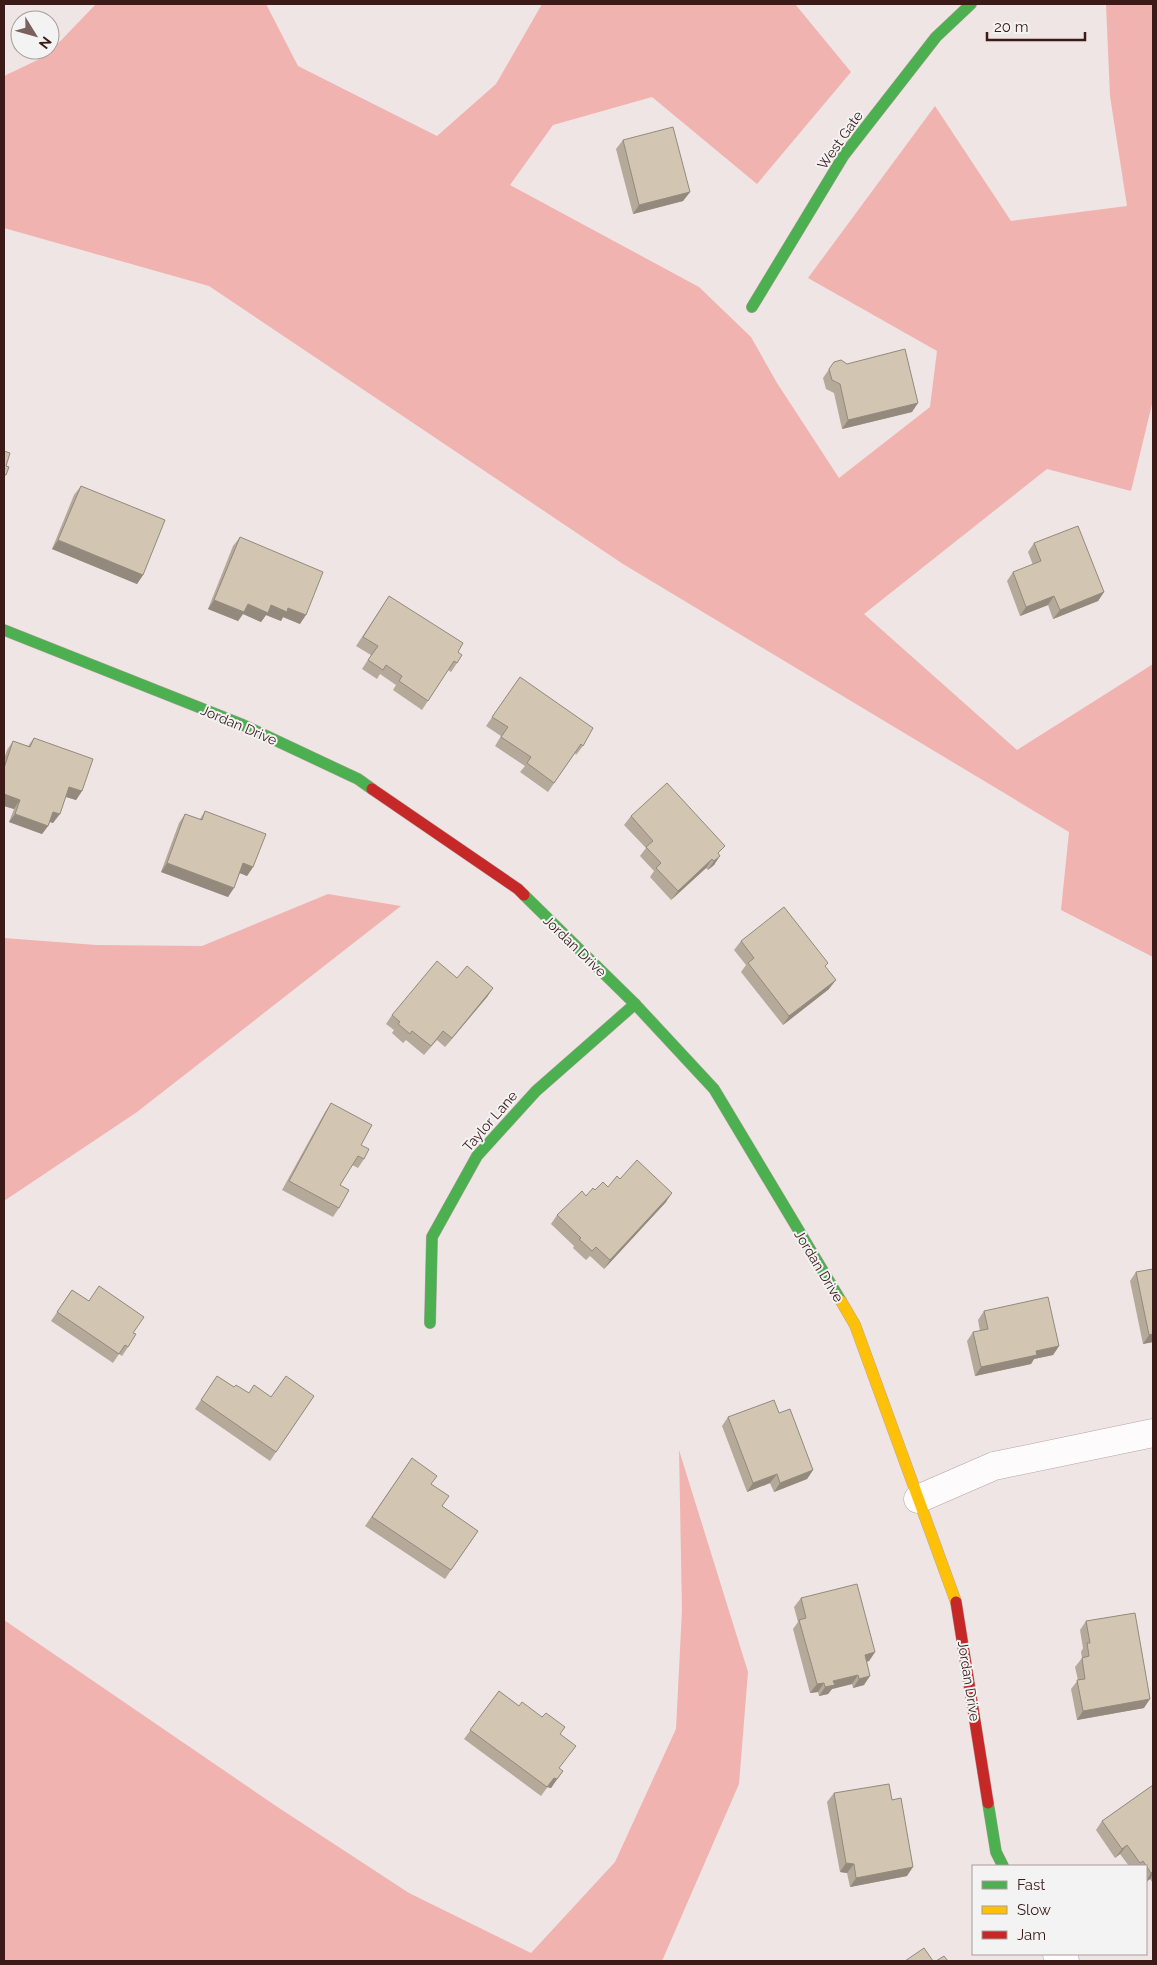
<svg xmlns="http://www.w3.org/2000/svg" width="1157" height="1965" font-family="Raleway,sans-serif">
<rect width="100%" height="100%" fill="#efe5e4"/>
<g fill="#f0b3af">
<polygon points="96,4 266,4 298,66 437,136 496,84 542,4 795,4 851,72 757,184 652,97 553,125 510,185 699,287 751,337 777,383 839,478 930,407 937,351 808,278 935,106 1011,221 1127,206 1110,96 1106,4 1153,4 1153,400 1131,491 1047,469 864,614 1017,750 1153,664 1153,957 1061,910 1069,832 623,564 209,286 4,228 4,76 46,56"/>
<polygon points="328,894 401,906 137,1112 4,1201 4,938 96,945 202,946"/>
<polygon points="679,1450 748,1672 739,1784 662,1961 4,1961 4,1620 279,1808 409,1893 531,1953 615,1862 676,1729 682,1610"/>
</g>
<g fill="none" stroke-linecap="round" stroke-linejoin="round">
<defs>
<g id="street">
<polyline points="918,1499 994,1466 1153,1433"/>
<polyline points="1057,1954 1065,1961"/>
</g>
<g id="fast">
<polyline points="752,307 844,155 936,37 971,4"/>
<polyline points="4,630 241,724 358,779 372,789"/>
<polyline points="524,895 635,1004 714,1089 841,1301"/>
<polyline points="430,1323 432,1237 477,1156 536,1091 635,1004"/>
<polyline points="988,1803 996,1852 1003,1866"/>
</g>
<polyline id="slow" points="841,1301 855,1325 956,1602"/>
<g id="jam">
<polyline points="372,789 518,889 524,895"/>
<polyline points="956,1602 988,1803"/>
</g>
</defs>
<use href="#street" stroke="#b7a4a2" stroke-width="29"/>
<use href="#fast" stroke="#b7a4a2" stroke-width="12"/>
<use href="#slow" stroke="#b7a4a2" stroke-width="12"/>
<use href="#jam" stroke="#b7a4a2" stroke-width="12"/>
<use href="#street" stroke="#fdfbfb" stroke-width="28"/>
<use href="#fast" stroke="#4caf50" stroke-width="11"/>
<use href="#slow" stroke="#ffc107" stroke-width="11"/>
<use href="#jam" stroke="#c62828" stroke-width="11"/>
</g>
<g fill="#b5a999">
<polygon points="623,140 690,192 683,201 633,214 616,149"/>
<polygon points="834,362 912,412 842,429 834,393 826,389 823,378"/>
<polygon points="81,486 143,575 137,584 52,549 74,495"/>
<polygon points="240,537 300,624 283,617 281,621 266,615 261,622 243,614 238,621 208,609 233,546"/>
<polygon points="1034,543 1104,592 1098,601 1053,619 1048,605 1020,616 1007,581 1013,572 1033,565 1028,552"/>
<polygon points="389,596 458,652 457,663 451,672 448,670 422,710 393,690 396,685 380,674 377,679 362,669 371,655 356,646"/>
<polygon points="520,677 583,746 576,755 575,753 548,792 520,772 525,766 495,746 501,736 486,726"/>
<polygon points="34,738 82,791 76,800 66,797 53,823 50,822 48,826 42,834 9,822 14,809 4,806 4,759 7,750 13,741 28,746"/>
<polygon points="205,811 253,867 247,876 240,873 228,897 161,872 179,823 185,814 200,819"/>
<polygon points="631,816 719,855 714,865 708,870 706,868 671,900 650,877 654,871 640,856 646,848 624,825"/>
<polygon points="741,941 829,989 783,1025 741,972 746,965 734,950"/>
<polygon points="457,978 493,988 487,997 445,1047 437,1040 424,1055 406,1040 403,1043 392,1033 394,1030 386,1024 392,1015"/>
<polygon points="331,1103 361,1145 364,1159 358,1168 352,1165 340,1185 339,1208 333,1217 282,1190 325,1112"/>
<polygon points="620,1179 666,1202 604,1269 590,1256 586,1260 573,1248 574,1246 551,1224 557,1215 586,1196 608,1187"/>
<polygon points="1136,1272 1153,1342 1143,1344 1130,1281"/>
<polygon points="72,1290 133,1333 128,1347 122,1356 119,1354 113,1363 51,1321"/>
<polygon points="984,1311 1059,1346 1053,1355 1034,1359 1031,1364 975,1376 967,1341 973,1332 980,1331 978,1320"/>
<polygon points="217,1376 234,1387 248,1393 271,1397 314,1396 270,1461 195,1409"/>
<polygon points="779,1413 813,1470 807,1479 774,1492 770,1483 747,1492 722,1426 728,1417"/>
<polygon points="412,1458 431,1484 442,1506 478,1531 445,1579 365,1526"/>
<polygon points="801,1598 875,1652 869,1661 866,1662 864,1685 853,1688 852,1684 832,1689 828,1694 819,1696 818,1692 810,1693 793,1629 798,1622 794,1607"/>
<polygon points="1086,1621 1144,1708 1077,1720 1071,1689 1078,1680 1075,1667 1082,1658 1081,1652 1083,1648 1080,1630"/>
<polygon points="499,1691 519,1706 560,1734 559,1769 556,1780 551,1788 547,1787 541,1796 464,1739"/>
<polygon points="1153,1785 1153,1883 1150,1879 1146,1882 1146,1866 1129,1866 1120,1854 1115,1858 1096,1830 1102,1821"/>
<polygon points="834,1793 907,1876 850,1887 847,1873 840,1872 827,1802"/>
</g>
<g fill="#938a7d">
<polygon points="690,192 683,201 633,214 639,205"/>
<polygon points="918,403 912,412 842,429 848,420"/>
<polygon points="58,540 143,575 137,584 52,549"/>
<polygon points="1104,592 1098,601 1053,619 1060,610"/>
<polygon points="1054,596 1048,605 1020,616 1026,607"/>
<polygon points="214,600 248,604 271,605 288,608 306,615 300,624 283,617 281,621 266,615 261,622 243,614 238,621 208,609"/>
<polygon points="69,787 82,791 76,800 63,796"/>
<polygon points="4,794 20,800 14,809 4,806"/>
<polygon points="53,812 60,814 53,823 47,821"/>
<polygon points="15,814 48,826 42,834 9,822"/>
<polygon points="720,856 714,865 708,870 714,861"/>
<polygon points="712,859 706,868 671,900 678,891"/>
<polygon points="167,863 234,888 228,897 161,872"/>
<polygon points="243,863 253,867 247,876 237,872"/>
<polygon points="836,980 829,989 783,1025 789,1016"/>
<polygon points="493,988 487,997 445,1047 452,1038"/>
<polygon points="672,1193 666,1202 604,1269 610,1260"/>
<polygon points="1153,1334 1153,1342 1143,1344 1149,1335"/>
<polygon points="1059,1346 1053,1355 1034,1359 1031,1364 975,1376 981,1367 1036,1351"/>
<polygon points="813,1470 807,1479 774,1492 780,1483"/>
<polygon points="777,1474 770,1483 747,1492 753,1483"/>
<polygon points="875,1652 869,1661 858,1664 865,1655"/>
<polygon points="858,1675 852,1684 832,1689 828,1694 819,1696 825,1687 833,1681"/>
<polygon points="870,1676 864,1685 853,1688 859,1679"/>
<polygon points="824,1683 818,1692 810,1693 817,1684"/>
<polygon points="1150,1699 1144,1708 1077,1720 1083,1711"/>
<polygon points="563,1771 551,1788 547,1787 541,1796 554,1778"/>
<polygon points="1127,1845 1120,1854 1115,1858 1122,1849"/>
<polygon points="846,1863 854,1864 847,1873 840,1872"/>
<polygon points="913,1867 907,1876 850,1887 856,1878"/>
<polygon points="1153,1872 1153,1874 1150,1879 1146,1882 1151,1873"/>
</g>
<g fill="#d2c5b2" stroke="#938a7d">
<polygon points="673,127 690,192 639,205 623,140"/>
<polygon points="905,349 918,403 848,420 840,384 832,380 829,369 834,362 841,360 847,364"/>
<polygon points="4,451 10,453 6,466 9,467 6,475 4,475"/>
<polygon points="81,486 165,520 143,575 58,540"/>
<polygon points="1078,526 1104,592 1060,610 1054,596 1026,607 1013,572 1041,561 1034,543"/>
<polygon points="240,537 323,572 306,615 288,608 287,612 271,605 268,613 248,604 244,612 214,600"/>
<polygon points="389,596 463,643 458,652 462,655 457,663 454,661 428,701 399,681 402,676 386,665 383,670 368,660 378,646 363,637"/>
<polygon points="520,677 593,728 583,746 581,744 554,783 527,763 531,757 501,737 508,727 492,717"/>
<polygon points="34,738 93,759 82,791 69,787 60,814 53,812 48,826 15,814 20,800 4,794 4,768 13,741 30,747"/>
<polygon points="667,783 725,846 718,853 720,856 714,861 712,859 678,891 656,868 661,863 646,847 653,841 631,816"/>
<polygon points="205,811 266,834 253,867 243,863 234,888 167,863 185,814 202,820"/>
<polygon points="784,907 828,963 825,966 836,980 789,1016 748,963 754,958 741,941"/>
<polygon points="437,961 457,978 467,966 493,988 452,1038 443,1031 431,1046 412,1031 410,1034 398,1024 400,1022 392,1015"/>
<polygon points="331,1103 372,1125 361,1145 369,1149 364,1159 358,1156 340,1185 349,1190 339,1208 289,1181"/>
<polygon points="637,1160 672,1193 610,1260 596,1247 592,1251 579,1239 581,1238 557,1215 582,1191 586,1196 593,1188 595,1190 603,1182 608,1187 617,1176 620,1179"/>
<polygon points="1153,1269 1153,1334 1149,1335 1136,1272"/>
<polygon points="99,1286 144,1317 133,1333 136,1334 128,1347 125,1345 119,1354 57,1312 72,1290 89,1301"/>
<polygon points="1048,1297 1059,1346 1036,1351 1037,1355 981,1367 973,1332 988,1329 984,1311"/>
<polygon points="217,1376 234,1387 236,1385 249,1393 254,1385 271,1397 286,1376 314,1396 276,1452 201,1400"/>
<polygon points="774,1400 779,1413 790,1409 813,1470 780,1483 777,1474 753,1483 728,1417"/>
<polygon points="412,1458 437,1476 431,1484 449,1496 442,1506 478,1531 451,1570 372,1517"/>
<polygon points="857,1584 875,1652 865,1655 870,1676 859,1679 858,1675 833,1681 835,1685 825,1687 824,1683 817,1684 799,1620 806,1618 801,1598"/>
<polygon points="1135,1613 1150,1699 1083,1711 1077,1680 1085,1679 1082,1658 1089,1656 1087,1643 1090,1643 1086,1621"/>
<polygon points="499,1691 519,1706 522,1702 542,1717 546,1713 565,1727 560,1734 576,1746 559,1768 563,1771 557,1779 554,1778 547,1787 470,1730"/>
<polygon points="889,1784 892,1800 901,1798 913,1867 856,1878 854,1864 846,1863 834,1793"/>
<polygon points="1153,1785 1153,1872 1151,1873 1143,1861 1140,1863 1127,1845 1122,1849 1102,1821"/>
<polygon points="924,1948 933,1961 905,1961"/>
<polygon points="944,1956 948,1961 936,1961"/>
</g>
<g text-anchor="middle" stroke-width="4" stroke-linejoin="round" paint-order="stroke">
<g font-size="14" fill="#3b1a18" stroke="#f3f3f3">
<text transform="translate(840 140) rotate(-55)" y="5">West Gate</text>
<text transform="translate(239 725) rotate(23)" y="5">Jordan Drive</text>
<text transform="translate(575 946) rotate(44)" y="5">Jordan Drive</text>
<text transform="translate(490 1121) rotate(-49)" y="5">Taylor Lane</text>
<text transform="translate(819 1266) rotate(59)" y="5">Jordan Drive</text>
<text transform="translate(969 1681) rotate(81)" y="5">Jordan Drive</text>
</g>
</g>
<rect width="1157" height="1965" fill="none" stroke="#3b1a18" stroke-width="10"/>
<rect x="972" y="1865" width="175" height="90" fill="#f3f3f3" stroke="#a99c9b"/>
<rect x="982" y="1881" width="25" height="8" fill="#4caf50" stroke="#a99c9b"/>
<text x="1017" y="1890" font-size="15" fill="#3b1a18">Fast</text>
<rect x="982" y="1906" width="25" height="8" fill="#ffc107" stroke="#a99c9b"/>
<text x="1017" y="1915" font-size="15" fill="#3b1a18">Slow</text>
<rect x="982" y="1931" width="25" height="8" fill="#c62828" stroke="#a99c9b"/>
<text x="1017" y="1940" font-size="15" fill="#3b1a18">Jam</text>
<g transform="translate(35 35) rotate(127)"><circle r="24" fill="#f3f3f3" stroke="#a99c9b"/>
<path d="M0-4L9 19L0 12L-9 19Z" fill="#7a615f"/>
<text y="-8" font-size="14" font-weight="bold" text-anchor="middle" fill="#3b1a18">N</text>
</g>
<path d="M987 32v8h98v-8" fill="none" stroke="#3b1a18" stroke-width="2.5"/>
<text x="994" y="32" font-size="15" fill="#3b1a18" stroke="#f3f3f3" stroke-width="4" paint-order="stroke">20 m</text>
</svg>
